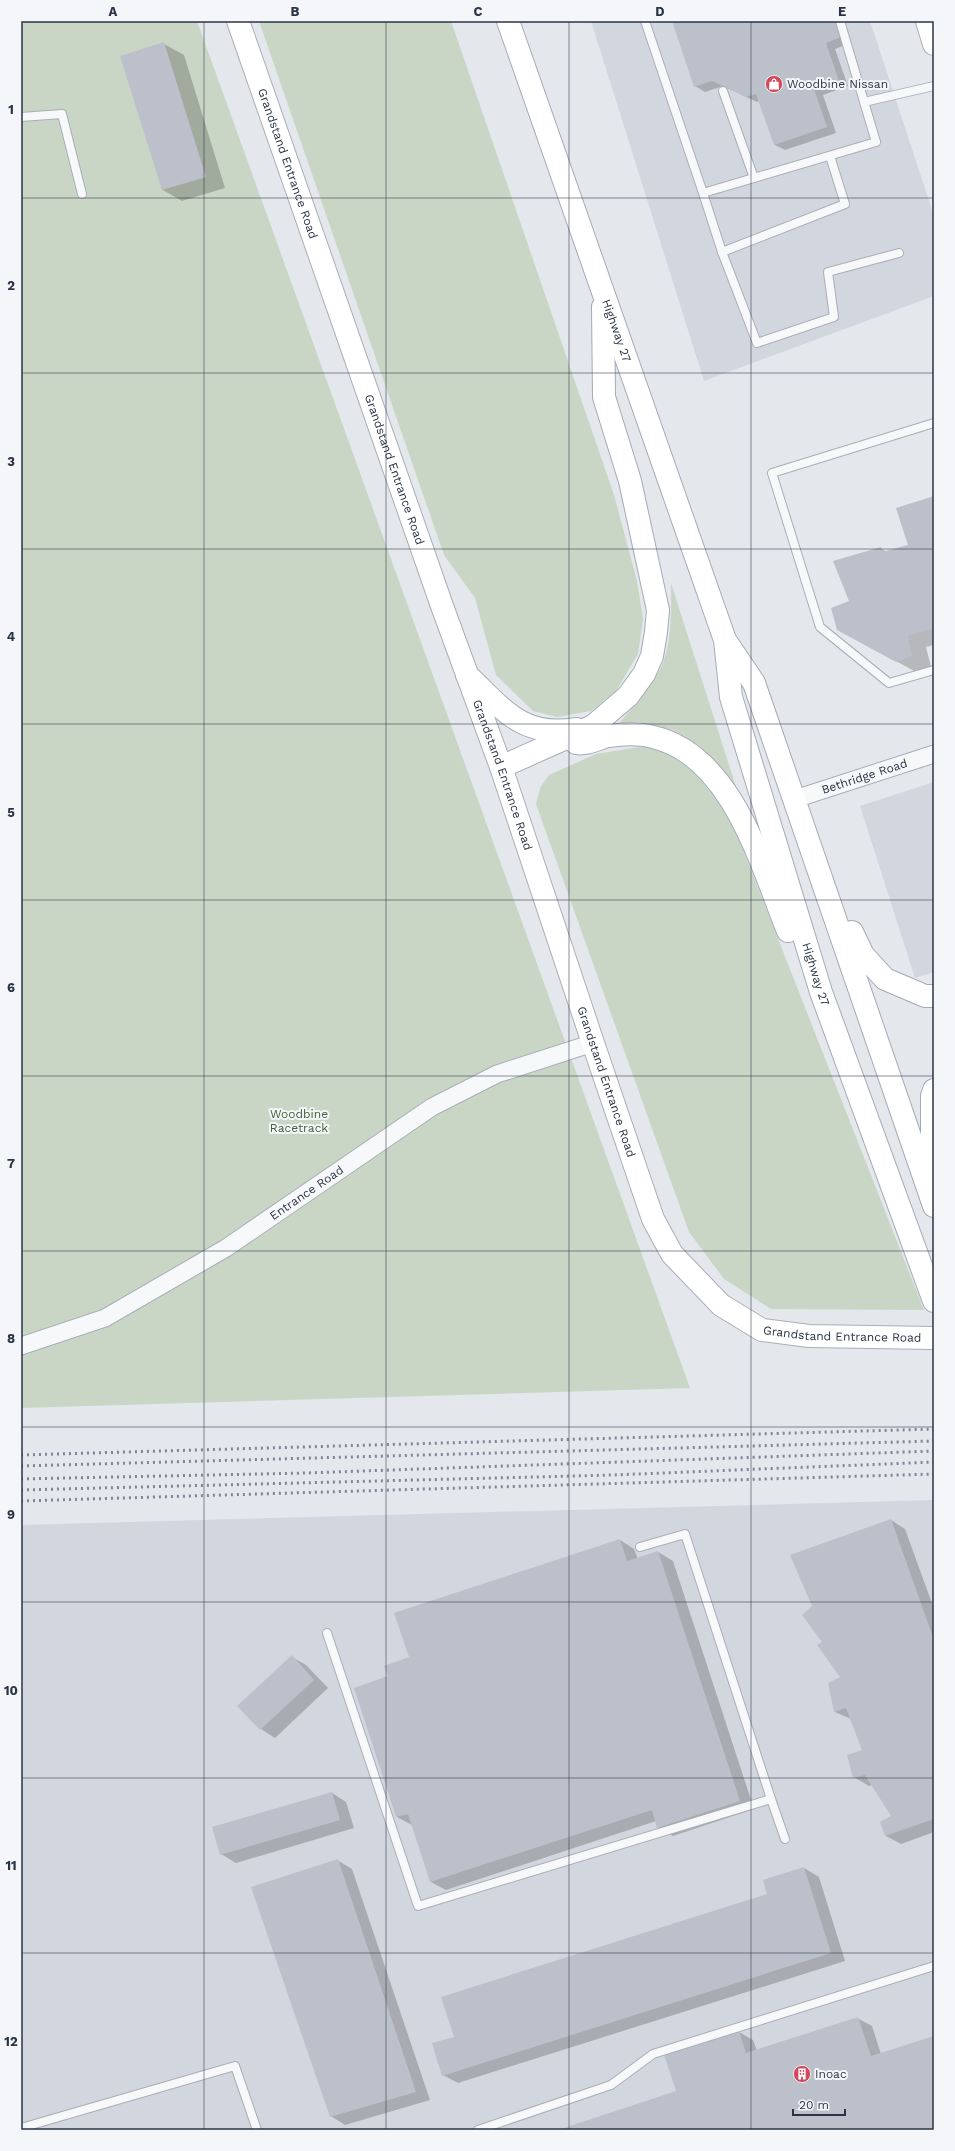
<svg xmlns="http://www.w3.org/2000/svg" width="955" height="2151" font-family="'Work Sans',sans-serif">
<rect width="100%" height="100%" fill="#e4e7ec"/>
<g fill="#d2d6de">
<polygon points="591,21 870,21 934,216 934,296 704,381"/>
<polygon points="934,782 934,972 915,978 860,806"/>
<polygon points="934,1500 934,2130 21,2130 21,1525"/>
</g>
<g fill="#c9d6c5">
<polygon points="21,21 197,21 690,1388 21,1408"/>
<polygon points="259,21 451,21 614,495 637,581 643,619 638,654 616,691 591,711 557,717 533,711 496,675 475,598 444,555"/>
<path d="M671,583L737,790L700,746L673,730L638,722L617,726C632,708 659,679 665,657C672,633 671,608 671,583Z"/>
<polygon points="652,745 703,774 736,832 924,1310 771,1309 724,1279 689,1232 536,804 541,786 549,775 596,754"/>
</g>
<g fill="#0003">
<polygon points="673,21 843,21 850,43 835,49 848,86 823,95 836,133 785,150 775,145 759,101 757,102 723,86 705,92 695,86"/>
<polygon points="164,44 184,55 225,188 182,201 163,190"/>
<polygon points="934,497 934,645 926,647 931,667 916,672 857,640 850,601 880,548 887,552 909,545"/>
<polygon points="891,1520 905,1529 934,1609 934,1832 901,1844 886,1836 881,1822 892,1816 872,1785 869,1786 854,1777 863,1751 851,1719 835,1712 841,1678 823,1642 814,1606"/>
<polygon points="620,1540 634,1549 638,1559 658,1552 673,1561 754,1809 673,1836 658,1827 656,1821 446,1890 431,1882 412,1825 397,1817 389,1677 410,1658"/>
<polygon points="292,1657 306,1665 328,1688 275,1738 261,1729"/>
<polygon points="332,1793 346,1802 354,1828 236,1863 221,1854"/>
<polygon points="337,1860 352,1869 430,2100 345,2125 331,2116"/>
<polygon points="804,1868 819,1877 845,1961 458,2083 443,2075 455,2037 768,1895"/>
<polygon points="857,2018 872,2026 881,2054 934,2037 934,2130 561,2130 677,2092 739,2032 753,2040 757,2051"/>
</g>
<g fill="#bbc0ca">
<polygon points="672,21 836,21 841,37 826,43 839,81 814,89 827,127 774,145 756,94 746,97 712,81 694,87"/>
<polygon points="164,42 206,177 162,190 120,56"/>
<polygon points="934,496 934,628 908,636 912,656 896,662 837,630 831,608 849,601 833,561 881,547 882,552 908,545 896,508"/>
<polygon points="891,1519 934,1640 934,1819 885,1836 880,1822 891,1816 865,1775 853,1778 847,1755 862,1750 846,1708 834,1712 828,1683 840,1677 817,1645 822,1642 802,1615 812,1606 790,1555"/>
<polygon points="620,1539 627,1561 658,1551 740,1801 657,1828 652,1810 430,1882 408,1814 396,1817 354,1688 388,1676 384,1666 409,1657 394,1613"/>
<polygon points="292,1655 314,1680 260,1730 237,1706"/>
<polygon points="332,1792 340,1820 220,1855 212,1827"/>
<polygon points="338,1859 416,2092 330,2117 251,1887"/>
<polygon points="804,1867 831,1953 442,2076 432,2043 454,2037 441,1997 767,1894 763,1880"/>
<polygon points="858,2017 871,2056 934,2036 934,2130 558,2130 676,2091 664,2055 739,2031 746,2053"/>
</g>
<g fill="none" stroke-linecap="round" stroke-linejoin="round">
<defs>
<g id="lane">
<polyline points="645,21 703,193 876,142 840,21"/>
<polyline points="723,91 754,178"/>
<polyline points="864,102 934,86"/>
<polyline points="21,117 62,114 82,194"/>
<polyline points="703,193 722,252 757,343 834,317 828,272 899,253"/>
<polyline points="722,252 845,204 830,156"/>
<polyline points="934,423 772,473 820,627 889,683 934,670"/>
<polyline points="327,1633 418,1906 771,1799 685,1534 640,1547"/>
<polyline points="771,1799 785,1839"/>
<polyline points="21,2128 235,2066 257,2130"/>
<polyline points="478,2130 611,2085 653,2054 934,1966"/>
</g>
<g id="street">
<path id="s1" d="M795,799L934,754"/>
<path id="s2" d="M21,1346L105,1318L226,1248L432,1107L497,1074L593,1043"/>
</g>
<g id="secondary">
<path id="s3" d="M238,21L442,606L501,767L593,1043L653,1219L672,1254L721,1305L762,1330L809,1336L934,1338"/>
<polyline points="927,21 934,44"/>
</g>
<g id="primary">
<path id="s4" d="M508,21L725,640L731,697L821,992L934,1301"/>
<polyline points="727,643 754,683 934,1206"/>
<path d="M467,675C503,709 522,738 576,729"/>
<path d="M576,743C587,745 597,739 608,736C622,734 639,733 653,737C732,755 761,865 788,931"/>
<polyline points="501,767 593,726 628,696 644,674 652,656 656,632 658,610 630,481 604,397 603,307"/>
<polyline points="852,932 863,955 885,979 925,996 934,996"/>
<polyline points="934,1090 932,1096 932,1150 934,1161"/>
</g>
</defs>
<use href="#lane" stroke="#a9aeb7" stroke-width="10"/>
<use href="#street" stroke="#a9aeb7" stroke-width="19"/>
<use href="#secondary" stroke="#a9aeb7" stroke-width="24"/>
<use href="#primary" stroke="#a3abb8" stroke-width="24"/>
<use href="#lane" stroke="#f7f8fa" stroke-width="8"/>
<use href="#street" stroke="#f7f8fa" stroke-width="17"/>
<use href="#secondary" stroke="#fff" stroke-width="22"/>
<use href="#primary" stroke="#fff" stroke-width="22"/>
<g stroke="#7d8696" stroke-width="3" stroke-dasharray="2 4" stroke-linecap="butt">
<polyline points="21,1455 934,1429"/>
<polyline points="21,1466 934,1441"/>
<polyline points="21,1479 306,1473 934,1451"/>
<polyline points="21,1490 613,1475 934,1462"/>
<polyline points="21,1501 934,1474"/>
</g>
</g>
<path fill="none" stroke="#2b3445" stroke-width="1" stroke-opacity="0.55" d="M204,21V2130M386,21V2130M569,21V2130M751,21V2130M21,198H934M21,373H934M21,549H934M21,724H934M21,900H934M21,1076H934M21,1251H934M21,1427H934M21,1602H934M21,1778H934M21,1953H934"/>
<defs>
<symbol id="shop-disc" viewBox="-11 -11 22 22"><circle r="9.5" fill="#d1495b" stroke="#f4f6f9"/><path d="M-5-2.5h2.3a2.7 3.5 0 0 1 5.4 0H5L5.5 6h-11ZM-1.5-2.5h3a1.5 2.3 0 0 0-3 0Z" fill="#fff"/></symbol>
<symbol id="building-disc" viewBox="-11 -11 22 22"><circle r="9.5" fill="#d1495b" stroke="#f4f6f9"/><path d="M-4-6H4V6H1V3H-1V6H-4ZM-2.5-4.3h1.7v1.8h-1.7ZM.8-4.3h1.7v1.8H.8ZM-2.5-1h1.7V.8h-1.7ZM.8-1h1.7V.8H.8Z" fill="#fff"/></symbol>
</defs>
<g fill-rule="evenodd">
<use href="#shop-disc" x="764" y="74" width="20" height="20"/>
<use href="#building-disc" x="792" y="2064" width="20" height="20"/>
</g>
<g text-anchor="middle" stroke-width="4" stroke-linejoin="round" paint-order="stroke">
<g font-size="12" fill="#2b3445" stroke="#f4f6f9" text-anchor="start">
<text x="787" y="88">Woodbine Nissan</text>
<text x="815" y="2078">Inoac</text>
</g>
<g font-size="12" fill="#2b3445" stroke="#f4f6f9">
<text dy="4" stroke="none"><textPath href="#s3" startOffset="151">Grandstand Entrance Road</textPath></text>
<text dy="4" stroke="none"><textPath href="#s4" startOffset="328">Highway 27</textPath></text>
<text dy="4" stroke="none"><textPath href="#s3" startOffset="475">Grandstand Entrance Road</textPath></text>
<text dy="4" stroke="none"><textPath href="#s3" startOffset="799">Grandstand Entrance Road</textPath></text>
<text dy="4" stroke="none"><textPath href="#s1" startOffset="73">Bethridge Road</textPath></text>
<text dy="4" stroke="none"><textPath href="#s4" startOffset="1003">Highway 27</textPath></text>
<text dy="4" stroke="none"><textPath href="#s3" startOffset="1123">Grandstand Entrance Road</textPath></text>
<text dy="4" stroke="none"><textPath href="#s2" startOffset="326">Entrance Road</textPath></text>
<text dy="4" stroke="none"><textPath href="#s3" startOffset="1507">Grandstand Entrance Road</textPath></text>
</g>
<g font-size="12" fill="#3f6138" stroke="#f4f6f9">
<text x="299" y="1118">Woodbine<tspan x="299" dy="14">Racetrack</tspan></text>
</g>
</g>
<rect width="955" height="2151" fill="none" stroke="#f4f6f9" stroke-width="44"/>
<path d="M793 2109v6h52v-6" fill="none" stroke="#2b3445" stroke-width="2"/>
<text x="799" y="2109" font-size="12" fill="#2b3445" stroke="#f4f6f9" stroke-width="3" paint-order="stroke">20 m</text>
<rect x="22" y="22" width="911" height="2107" fill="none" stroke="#2b3445" stroke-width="1.5"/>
<g font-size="13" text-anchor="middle" font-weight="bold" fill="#2b3445">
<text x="113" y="16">A</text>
<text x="295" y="16">B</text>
<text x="478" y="16">C</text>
<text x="660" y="16">D</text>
<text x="842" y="16">E</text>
<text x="11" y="114">1</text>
<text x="11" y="290">2</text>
<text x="11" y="466">3</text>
<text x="11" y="641">4</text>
<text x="11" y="817">5</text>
<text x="11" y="992">6</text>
<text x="11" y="1168">7</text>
<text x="11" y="1343">8</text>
<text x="11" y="1519">9</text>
<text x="11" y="1695">10</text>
<text x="11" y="1870">11</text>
<text x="11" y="2046">12</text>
</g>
</svg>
